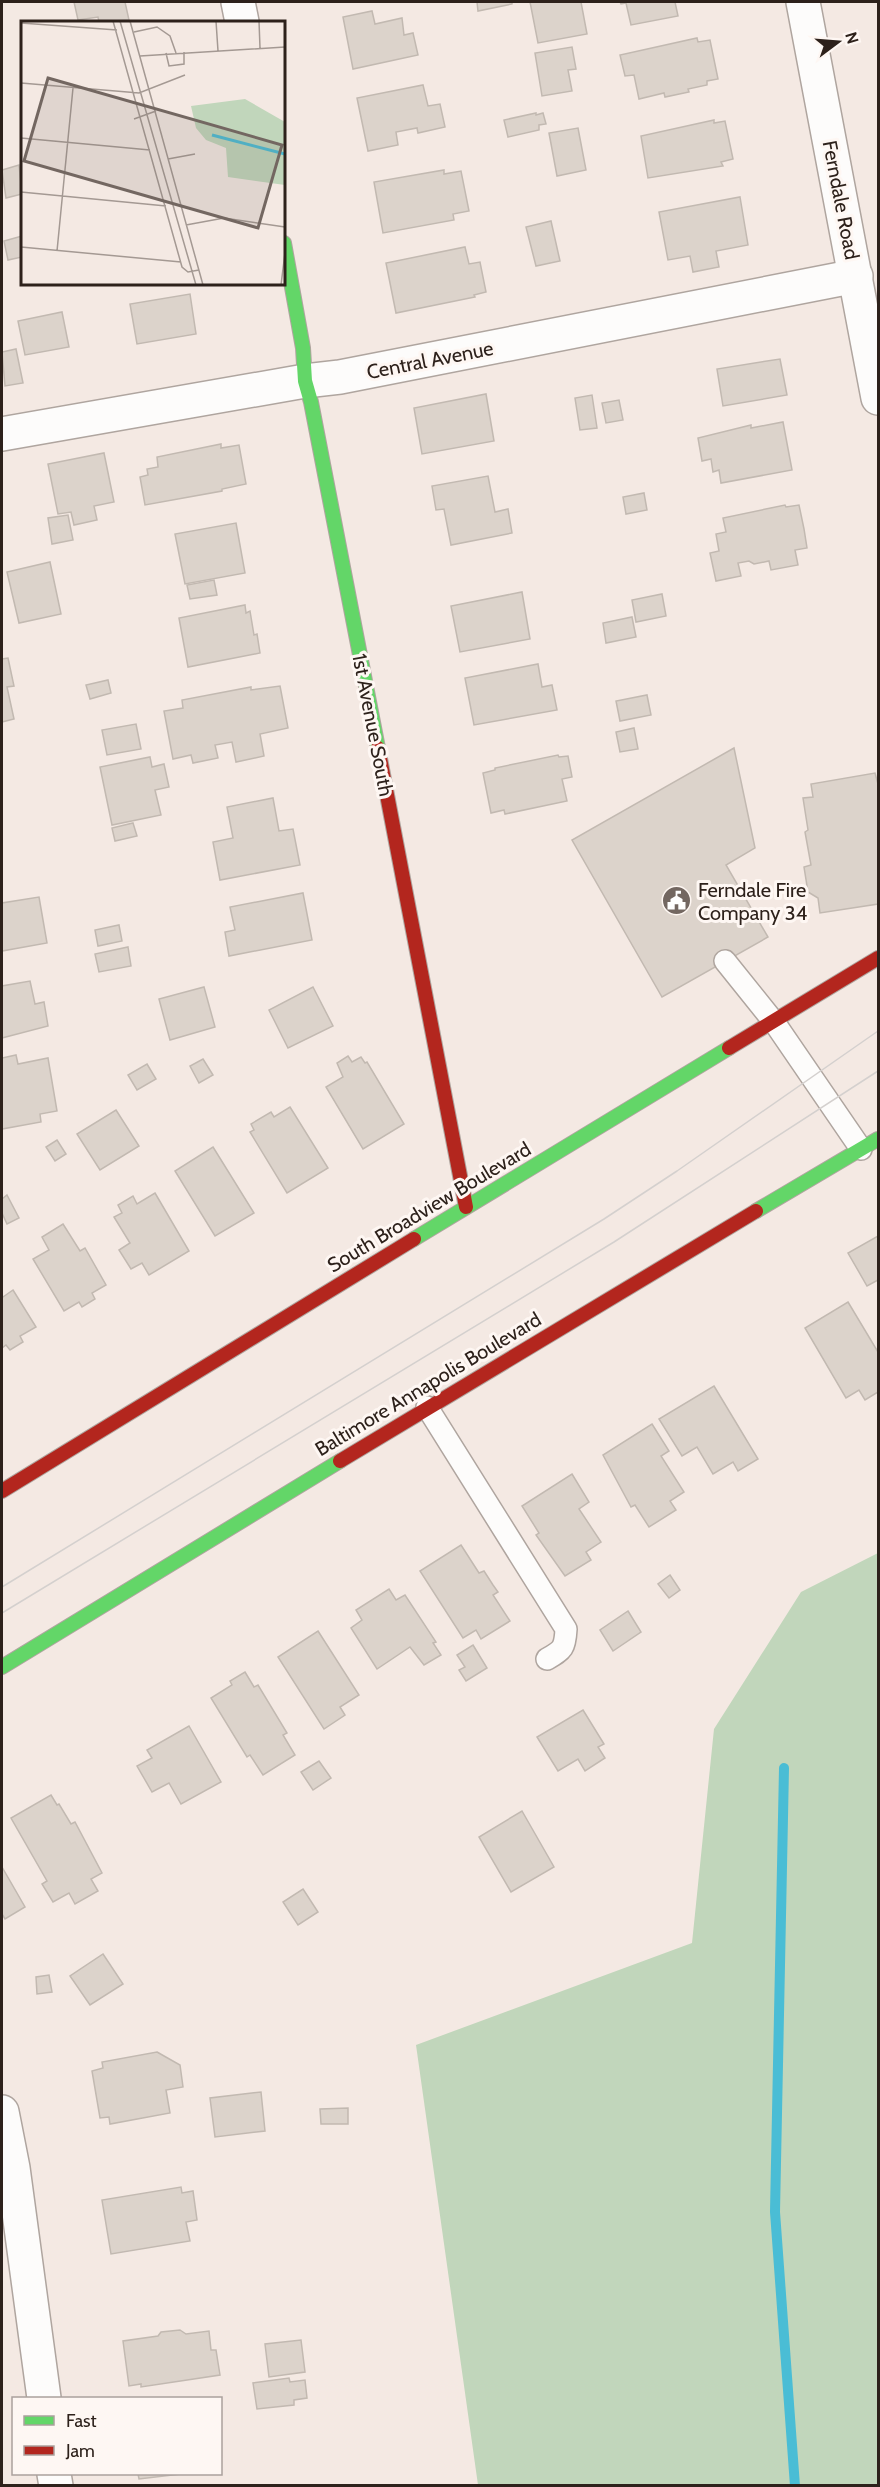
<svg xmlns="http://www.w3.org/2000/svg" width="880" height="2487" font-family="Cabin,sans-serif">
<rect width="100%" height="100%" fill="#f4e9e3"/>
<polygon fill="#c1d6bb" points="878,1553 878,2485 478,2485 416,2045 692,1943 714,1729 801,1592"/>
<g fill="none" stroke-linecap="round" stroke-linejoin="round">
<polyline stroke="#4abdd5" stroke-width="10" points="784,1768 775,2212 795,2486"/>
</g>
<g fill="#dcd3cb" stroke="#c2b9b1" stroke-width="1.5">
<polygon points="74,2 125,2 129,20 99,22 98,17 78,20"/>
<polygon points="477,2 512,2 512,4 478,11"/>
<polygon points="530,2 581,2 587,34 538,43"/>
<polygon points="620,2 675,2 678,16 631,25 626,3 621,4"/>
<polygon points="372,11 375,24 402,18 404,35 413,33 418,55 353,69 343,17"/>
<polygon points="697,38 698,42 710,40 718,79 707,81 707,85 688,89 689,92 665,97 664,93 639,99 634,75 625,76 620,55"/>
<polygon points="572,47 576,69 568,70 572,91 542,96 535,53"/>
<polygon points="423,85 428,106 440,104 445,127 418,133 417,128 396,132 398,145 368,151 357,98"/>
<polygon points="536,113 536,115 543,113 546,124 539,125 539,130 508,137 504,120"/>
<polygon points="714,120 714,123 725,121 733,159 721,162 723,166 648,178 641,136"/>
<polygon points="578,128 586,170 557,176 549,133"/>
<polygon points="19,165 22,194 6,198 2,170"/>
<polygon points="444,170 444,174 461,171 469,211 453,214 454,220 383,233 374,182"/>
<polygon points="740,197 748,245 716,251 719,267 693,272 690,256 668,260 659,212"/>
<polygon points="551,221 560,261 536,266 526,227"/>
<polygon points="22,236 22,257 8,260 4,241"/>
<polygon points="465,247 469,264 480,262 486,292 474,295 475,297 396,313 386,263"/>
<polygon points="190,294 196,334 137,344 130,304"/>
<polygon points="62,312 69,347 25,355 18,321"/>
<polygon points="16,349 23,383 5,386 2,352"/>
<polygon points="780,359 787,395 723,406 717,369"/>
<polygon points="486,394 494,441 422,454 414,408"/>
<polygon points="592,395 597,428 580,430 575,398"/>
<polygon points="619,400 623,420 606,423 602,403"/>
<polygon points="783,422 792,470 721,483 719,470 713,472 711,459 702,461 698,438 751,425 751,428"/>
<polygon points="221,444 221,448 239,445 246,484 222,489 222,491 145,505 140,477 148,475 147,469 158,467 157,457"/>
<polygon points="104,453 114,502 94,506 97,520 74,525 71,512 58,514 48,464"/>
<polygon points="488,476 495,512 508,509 512,533 451,545 444,509 436,510 432,486"/>
<polygon points="644,493 647,510 626,514 623,497"/>
<polygon points="785,505 786,507 799,505 804,529 807,548 795,550 798,565 771,570 769,561 754,564 749,561 738,563 741,576 716,581 710,553 719,551 716,534 726,532 723,518"/>
<polygon points="68,515 73,540 52,544 48,518"/>
<polygon points="236,523 245,573 185,584 175,534"/>
<polygon points="50,562 61,614 19,623 7,572"/>
<polygon points="214,580 217,595 190,599 187,585"/>
<polygon points="522,592 530,639 460,652 451,606"/>
<polygon points="662,594 666,616 636,622 632,600"/>
<polygon points="245,605 246,613 250,611 254,635 257,634 260,653 188,667 179,618"/>
<polygon points="632,617 636,637 606,643 603,623"/>
<polygon points="8,658 14,686 7,687 14,719 2,722 2,659"/>
<polygon points="538,664 542,687 552,685 557,710 474,725 465,678"/>
<polygon points="108,680 111,693 90,699 86,685"/>
<polygon points="280,686 288,728 260,734 264,756 236,762 232,742 215,745 218,758 193,763 191,755 173,759 164,711 183,708 182,700 251,687 251,690"/>
<polygon points="647,695 651,715 620,721 616,701"/>
<polygon points="136,724 141,749 107,755 102,730"/>
<polygon points="634,728 638,749 620,752 616,732"/>
<polygon points="734,748 755,848 726,865 768,937 662,997 572,840"/>
<polygon points="558,755 559,757 568,756 572,777 562,779 567,801 505,814 504,810 491,813 483,773 495,770 495,768"/>
<polygon points="150,757 152,767 164,764 169,787 155,790 161,815 112,825 100,767"/>
<polygon points="875,773 878,784 878,904 820,913 818,898 808,892 804,867 811,865 805,832 808,830 803,798 813,797 811,784"/>
<polygon points="273,798 279,831 293,829 300,865 220,880 213,842 233,838 227,807"/>
<polygon points="133,823 137,836 115,841 112,828"/>
<polygon points="303,893 312,940 229,956 225,932 235,930 230,907"/>
<polygon points="39,897 47,943 2,951 2,903"/>
<polygon points="119,925 122,941 98,946 95,930"/>
<polygon points="128,947 131,966 99,972 95,954"/>
<polygon points="30,981 35,1004 44,1002 48,1026 2,1038 2,986"/>
<polygon points="204,987 215,1027 170,1040 159,999"/>
<polygon points="313,987 333,1026 288,1048 269,1010"/>
<polygon points="16,1055 18,1064 48,1058 57,1111 40,1114 41,1122 2,1129 2,1058"/>
<polygon points="348,1056 352,1062 361,1057 365,1063 367,1062 404,1124 363,1149 326,1087 343,1077 337,1063"/>
<polygon points="203,1059 213,1075 199,1083 190,1066"/>
<polygon points="147,1064 156,1079 137,1090 128,1075"/>
<polygon points="290,1107 328,1168 287,1193 250,1132 254,1130 251,1124 271,1112 274,1117"/>
<polygon points="116,1110 139,1146 100,1170 77,1134"/>
<polygon points="57,1140 66,1154 55,1161 46,1147"/>
<polygon points="213,1147 254,1213 215,1236 175,1171"/>
<polygon points="155,1193 189,1251 149,1275 142,1263 131,1269 119,1250 130,1243 114,1217 122,1213 118,1205 133,1196 137,1204"/>
<polygon points="7,1195 19,1218 7,1224 2,1213 2,1199"/>
<polygon points="63,1224 80,1251 85,1248 106,1285 92,1293 95,1299 82,1307 79,1302 64,1311 33,1259 49,1250 42,1237"/>
<polygon points="878,1236 878,1280 867,1286 848,1253"/>
<polygon points="13,1290 36,1327 20,1336 23,1342 10,1350 6,1345 2,1348 2,1295 3,1297"/>
<polygon points="848,1302 878,1352 878,1392 865,1400 859,1390 846,1398 805,1328"/>
<polygon points="714,1386 758,1459 738,1471 733,1462 713,1474 697,1447 682,1456 659,1419"/>
<polygon points="652,1424 669,1451 661,1456 684,1492 670,1501 676,1510 649,1527 635,1505 631,1507 603,1455"/>
<polygon points="572,1474 589,1502 579,1509 601,1542 586,1552 591,1560 565,1576 536,1535 539,1533 522,1506"/>
<polygon points="461,1545 479,1573 484,1571 493,1585 498,1592 493,1595 510,1621 481,1639 476,1630 463,1638 420,1571"/>
<polygon points="670,1575 680,1590 669,1598 658,1584"/>
<polygon points="389,1589 396,1600 405,1595 436,1642 433,1643 441,1655 424,1665 410,1647 377,1669 351,1628 362,1620 356,1610"/>
<polygon points="628,1611 641,1632 613,1651 600,1630"/>
<polygon points="318,1631 359,1695 340,1707 345,1715 324,1729 278,1657"/>
<polygon points="473,1645 487,1668 466,1681 459,1670 465,1667 457,1655"/>
<polygon points="245,1672 254,1687 258,1685 287,1733 283,1735 295,1755 263,1775 250,1755 247,1757 211,1698 232,1685 230,1681"/>
<polygon points="583,1710 604,1744 598,1747 605,1758 585,1771 578,1759 558,1771 537,1737"/>
<polygon points="189,1726 221,1782 181,1804 169,1783 152,1792 137,1766 152,1758 147,1750"/>
<polygon points="319,1761 331,1778 313,1790 301,1772"/>
<polygon points="51,1795 57,1805 59,1804 71,1824 75,1822 102,1873 91,1879 98,1891 75,1904 69,1893 53,1902 42,1884 47,1881 11,1818"/>
<polygon points="522,1811 554,1867 511,1892 479,1837"/>
<polygon points="2,1867 25,1907 5,1919 2,1914"/>
<polygon points="303,1889 318,1912 298,1925 283,1902"/>
<polygon points="103,1954 123,1984 90,2005 70,1976"/>
<polygon points="49,1975 52,1992 37,1994 36,1977"/>
<polygon points="157,2052 180,2065 183,2087 166,2090 170,2113 110,2124 109,2117 100,2118 92,2071 103,2068 102,2062"/>
<polygon points="261,2092 265,2131 215,2137 210,2098"/>
<polygon points="348,2108 348,2124 321,2124 320,2109"/>
<polygon points="181,2187 182,2193 193,2191 197,2220 186,2222 190,2241 111,2254 102,2200"/>
<polygon points="180,2330 186,2334 209,2331 211,2350 216,2350 220,2375 141,2387 141,2384 129,2386 123,2341 158,2336 161,2332"/>
<polygon points="301,2340 305,2372 269,2377 265,2344"/>
<polygon points="289,2378 290,2382 305,2380 307,2398 294,2400 294,2405 257,2409 253,2383"/>
<polygon points="138,2474 181,2474 139,2479"/>
</g>
<g fill="none" stroke-linecap="round" stroke-linejoin="round">
<defs>
<g id="lane">
<polyline points="725,961 774,1022 861,1149"/>
<path d="M427,1407L566,1629C565,1648 563,1650 547,1659"/>
</g>
<g id="street">
<polyline points="238,2 242,22"/>
<polyline points="803,2 878,398"/>
<polyline points="2,434 305,381 340,377 856,276"/>
<polyline points="2,2112 13,2168 44,2398"/>
<polyline points="54,2474 56,2486"/>
</g>
<g id="fast">
<polyline points="284,243 303,348 305,381 311,402 378,748"/>
<polyline points="756,1211 878,1139"/>
<polyline points="414,1239 729,1048"/>
<polyline points="2,1667 340,1461"/>
</g>
<g id="jam">
<polyline points="378,748 466,1207"/>
<polyline points="729,1048 878,958"/>
<polyline points="340,1461 756,1211"/>
<polyline points="2,1491 414,1239"/>
</g>
</defs>
<use href="#lane" stroke="#afa59f" stroke-width="24"/>
<use href="#street" stroke="#afa59f" stroke-width="36"/>
<use href="#fast" stroke="#afa59f" stroke-width="16"/>
<use href="#jam" stroke="#afa59f" stroke-width="16"/>
<use href="#lane" stroke="#fdfcfb" stroke-width="21"/>
<use href="#street" stroke="#fdfcfb" stroke-width="33"/>
<use href="#fast" stroke="#63d668" stroke-width="14"/>
<use href="#jam" stroke="#b3261e" stroke-width="14"/>
<g stroke="#d4d0ce" stroke-width="1.5">
<polyline points="2,1587 604,1219 677,1171 878,1031"/>
<polyline points="2,1613 614,1242 878,1071"/>
</g>
</g>
<defs>
<symbol id="civic-disc" viewBox="-11 -11 22 22"><circle r="9.5" fill="#736761" stroke="#fef7f3"/><path d="M-.6-6.5H3V-4.5H.6V-3L4-1V1h2V6H-6V1h2V-1L-.6-3ZM-1.2 2.5V6h2.4V2.5Z" fill="#fff"/></symbol>
</defs>
<g fill-rule="evenodd">
<use href="#civic-disc" x="660" y="884" width="33" height="33"/>
</g>
<g text-anchor="middle" stroke-width="6" stroke-linejoin="round" paint-order="stroke">
<g font-size="20" fill="#2d211b" stroke="#fef7f3">
<text transform="translate(841 200) rotate(79)" y="7">Ferndale Road</text>
<text transform="translate(430 360) rotate(-11)" y="7">Central Avenue</text>
<text transform="translate(373 725) rotate(79)" y="7">1st Avenue South</text>
<text transform="translate(429 1207) rotate(-31)" y="7">South Broadview Boulevard</text>
<text transform="translate(428 1384) rotate(-31)" y="7">Baltimore Annapolis Boulevard</text>
</g>
<g font-size="20" fill="#2d211b" stroke="#fef7f3" text-anchor="start">
<text x="698" y="897">Ferndale Fire<tspan x="698" dy="23">Company 34</tspan></text>
</g>
</g>
<g transform="translate(21 21)">
<rect width="264" height="264" fill="#f4e9e3"/>
<path d="M224,78L264,101V164L207,156L205,127L185,119L175,107L170,85Z" fill="#c1d6bb"/>
<path fill="none" stroke="#4abdd5" stroke-width="3" d="M191,114L264,133"/>
<path fill="none" stroke="#a49993" stroke-width="1.5" d="M92,0L161,246L167,251L178,249M99,0L175,264M109,0L182,264M195,0L197,30M238,0L239,27M0,2L96,9M113,11L136,6L149,15L155,32M145,32L148,45L163,43V31M119,35L264,26M0,62L118,72L164,54M113,98L135,90M0,117L129,129M147,138L174,133M0,171L145,185M165,204L203,197L264,206M0,226L160,241M36,230L52,67M260,264L264,232"/>
<path fill="#736761" fill-opacity="0.15" stroke="#736761" stroke-width="3" d="M27,57L261,124L237,207L3,140Z"/>
<rect width="264" height="264" fill="none" stroke="#2d211b" stroke-width="3"/>
</g>
<rect width="880" height="2487" fill="none" stroke="#2d211b" stroke-width="6"/>
<rect x="12" y="2397" width="210" height="78" fill="#fef7f3" stroke="#aaa19d" stroke-width="1.5"/>
<rect x="24" y="2416" width="30" height="9" fill="#63d668" stroke="#aaa19d" stroke-width="1.5"/>
<text x="66" y="2427" font-size="18" fill="#2d211b">Fast</text>
<rect x="24" y="2446" width="30" height="9" fill="#b3261e" stroke="#aaa19d" stroke-width="1.5"/>
<text x="66" y="2457" font-size="18" fill="#2d211b">Jam</text>
<g transform="translate(838 42) rotate(74)" stroke="#fef7f3" stroke-width="4.5" paint-order="stroke">
<path d="M0-4.5L10 22L0 15L-10 22Z" fill="#2d211b"/>
<text y="-9" font-size="16" font-weight="bold" text-anchor="middle" fill="#2d211b">N</text>
</g>
</svg>
